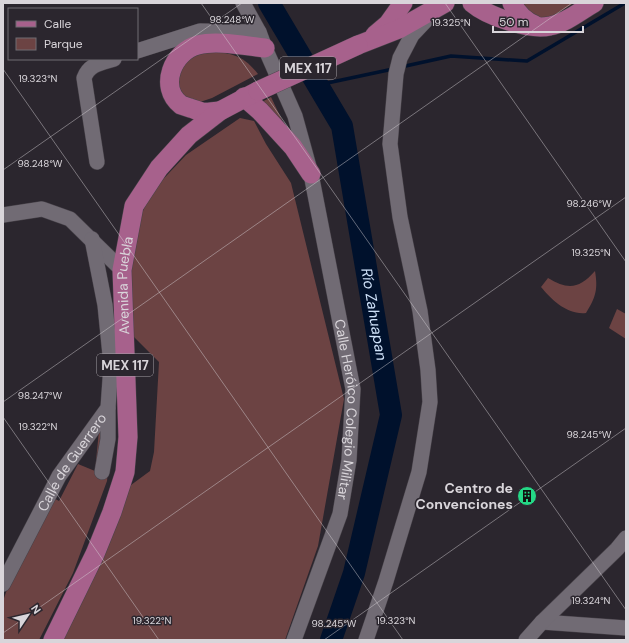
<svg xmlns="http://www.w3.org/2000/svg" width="629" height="643" font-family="'DM Sans',sans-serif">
<rect width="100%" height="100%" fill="#2b262e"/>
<g fill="#6c4343">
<polygon points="522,3 574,3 551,17 534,18"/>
<path d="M206,51C231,53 242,54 258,74L212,98L200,102L190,103L177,87L181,65L193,56Z"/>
<polygon points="271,97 290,137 258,104"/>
<polygon points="240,118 254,121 266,144 291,183 344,399 318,546 285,640 62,640 131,485 150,471 154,452 159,362 128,331 132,264 137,224 152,191 186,155"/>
<path d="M595,271C598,289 596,297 586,313C567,315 552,300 541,287L548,278C568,290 579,289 595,271Z"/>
<polygon points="617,309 626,314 626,339 609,328"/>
<polygon points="100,420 111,438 107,481 73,573 39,640 3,640 3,601 15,566 48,495 59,501 78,464 95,471"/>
</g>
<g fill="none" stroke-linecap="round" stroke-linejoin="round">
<g stroke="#00112c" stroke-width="3.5">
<polyline points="401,67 451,56 527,61 625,3"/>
<polyline points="318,85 393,69"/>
</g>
<path stroke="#00112c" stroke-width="22" id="s1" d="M269,3L342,126L391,415L354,573L331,640"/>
<defs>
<g id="minor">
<path id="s2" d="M243,3L259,32L265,48L295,116L311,174L353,389L349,460L340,514L294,640"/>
<polyline points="137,51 200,31 259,32"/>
<path d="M97,162L84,78C89,64 101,63 114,59"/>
<polyline points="3,215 42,209 70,219 122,270"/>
<polyline points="102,472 108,439 108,408"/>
<path id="s3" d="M3,584L59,476L108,408L111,365L105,305L92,239"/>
<polyline points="542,622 626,628"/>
<polyline points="366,640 386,581 419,472 430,402 428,370 420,311 400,217 390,144 396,74 400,58 412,35 431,15"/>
<polyline points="526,640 542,622 617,549 626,538"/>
</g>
<g id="major">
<path d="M472,3C487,16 530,31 550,26C566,23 580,11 594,3"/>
<path d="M512,3C517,13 525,21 535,25"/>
<polyline points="375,35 388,24 403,3"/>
<polyline points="358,45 399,29 445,3"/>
<polyline points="244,97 260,111 293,147 311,174"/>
<path d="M220,111C214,111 207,113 202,112C198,111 194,109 190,108C187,107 184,106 181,105C158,87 173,51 198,45C217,40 245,46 265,48"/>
<path id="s4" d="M53,640L95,554L112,512L125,472L128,437L122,270L134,206L159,168L189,135L220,111L258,91"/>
</g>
</defs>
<use href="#minor" stroke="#474249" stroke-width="16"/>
<use href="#major" stroke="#474249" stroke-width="20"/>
<use href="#minor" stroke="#716b74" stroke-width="15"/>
<use href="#major" stroke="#a7618c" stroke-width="19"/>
<defs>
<polyline id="major-bridge" points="258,91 358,45"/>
</defs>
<use href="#major-bridge" stroke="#474249" stroke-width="20" stroke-linecap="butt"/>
<use href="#major-bridge" stroke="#a7618c" stroke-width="19"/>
</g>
<path fill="none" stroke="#d9d5da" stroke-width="1" stroke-opacity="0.45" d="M201,3L626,610M445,3L626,262M3,69L403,640M3,170L242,3M3,402L572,3M3,417L159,640M3,633L626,197M324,640L626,428"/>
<defs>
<symbol id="building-disc" viewBox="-11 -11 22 22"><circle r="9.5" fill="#24d886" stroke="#2b262e"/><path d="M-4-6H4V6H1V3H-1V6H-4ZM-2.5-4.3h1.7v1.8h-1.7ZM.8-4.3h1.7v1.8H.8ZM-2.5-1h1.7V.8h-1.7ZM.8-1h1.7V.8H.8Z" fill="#111"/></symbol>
</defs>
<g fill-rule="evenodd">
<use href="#building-disc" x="516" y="485" width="22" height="22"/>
</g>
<g text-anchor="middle" stroke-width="3" stroke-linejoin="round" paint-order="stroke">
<g fill="#2b262e" stroke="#a5a0a6" stroke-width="1">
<rect x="280" y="57" width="56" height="22" rx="3"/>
<rect x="97" y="354" width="56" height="22" rx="3"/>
</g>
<g font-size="13" font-weight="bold" fill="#d9d5da">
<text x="308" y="73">MEX 117</text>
<text x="125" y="370">MEX 117</text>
</g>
<g font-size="14" fill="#d9d5da" stroke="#2b262e">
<text dy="5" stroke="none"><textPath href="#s4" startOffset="370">Avenida Puebla</textPath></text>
<text dy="5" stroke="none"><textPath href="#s2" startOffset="424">Calle Heróico Colegio Militar</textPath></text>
<text dy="5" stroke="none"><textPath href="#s3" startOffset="140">Calle de Guerrero</textPath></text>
</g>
<g font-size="14" font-weight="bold" fill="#d9d5da" stroke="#2b262e" text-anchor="end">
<text x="513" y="493">Centro de<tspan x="513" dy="16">Convenciones</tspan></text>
</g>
<g font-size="15" font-style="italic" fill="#cee1f8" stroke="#2b262e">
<text dy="5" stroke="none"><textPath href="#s1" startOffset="334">Río Zahuapan</textPath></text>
</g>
</g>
<g font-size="10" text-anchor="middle" fill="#d9d5da" stroke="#2b262e" stroke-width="3" stroke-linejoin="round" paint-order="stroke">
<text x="232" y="23">98.248°W</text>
<text x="451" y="26">19.325°N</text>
<text x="38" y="82">19.323°N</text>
<text x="40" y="167">98.248°W</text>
<text x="589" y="207">98.246°W</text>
<text x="591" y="256">19.325°N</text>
<text x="40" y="399">98.247°W</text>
<text x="38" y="430">19.322°N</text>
<text x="589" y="438">98.245°W</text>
<text x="591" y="604">19.324°N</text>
<text x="152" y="624">19.322°N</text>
<text x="396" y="624">19.323°N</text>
<text x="334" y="627">98.245°W</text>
</g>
<rect width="629" height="643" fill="none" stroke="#d9d5da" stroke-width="8"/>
<rect x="8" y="8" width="130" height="52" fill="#2b262e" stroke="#716c73"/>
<rect x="16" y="21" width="20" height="6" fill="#a7618c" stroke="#716c73"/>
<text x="44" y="28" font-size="12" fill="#d9d5da">Calle</text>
<rect x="16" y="38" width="20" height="12" fill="#6c4343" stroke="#716c73"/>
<text x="44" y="48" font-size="12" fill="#d9d5da">Parque</text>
<g transform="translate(28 615) rotate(55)" stroke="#2b262e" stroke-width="3" paint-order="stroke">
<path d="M0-3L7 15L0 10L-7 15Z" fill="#d9d5da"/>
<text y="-6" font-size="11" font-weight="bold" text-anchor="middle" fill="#d9d5da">N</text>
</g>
<path d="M493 26v6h90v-6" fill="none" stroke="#d9d5da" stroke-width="2"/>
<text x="499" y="26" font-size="12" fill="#d9d5da" stroke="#2b262e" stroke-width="3" paint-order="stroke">50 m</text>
</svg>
